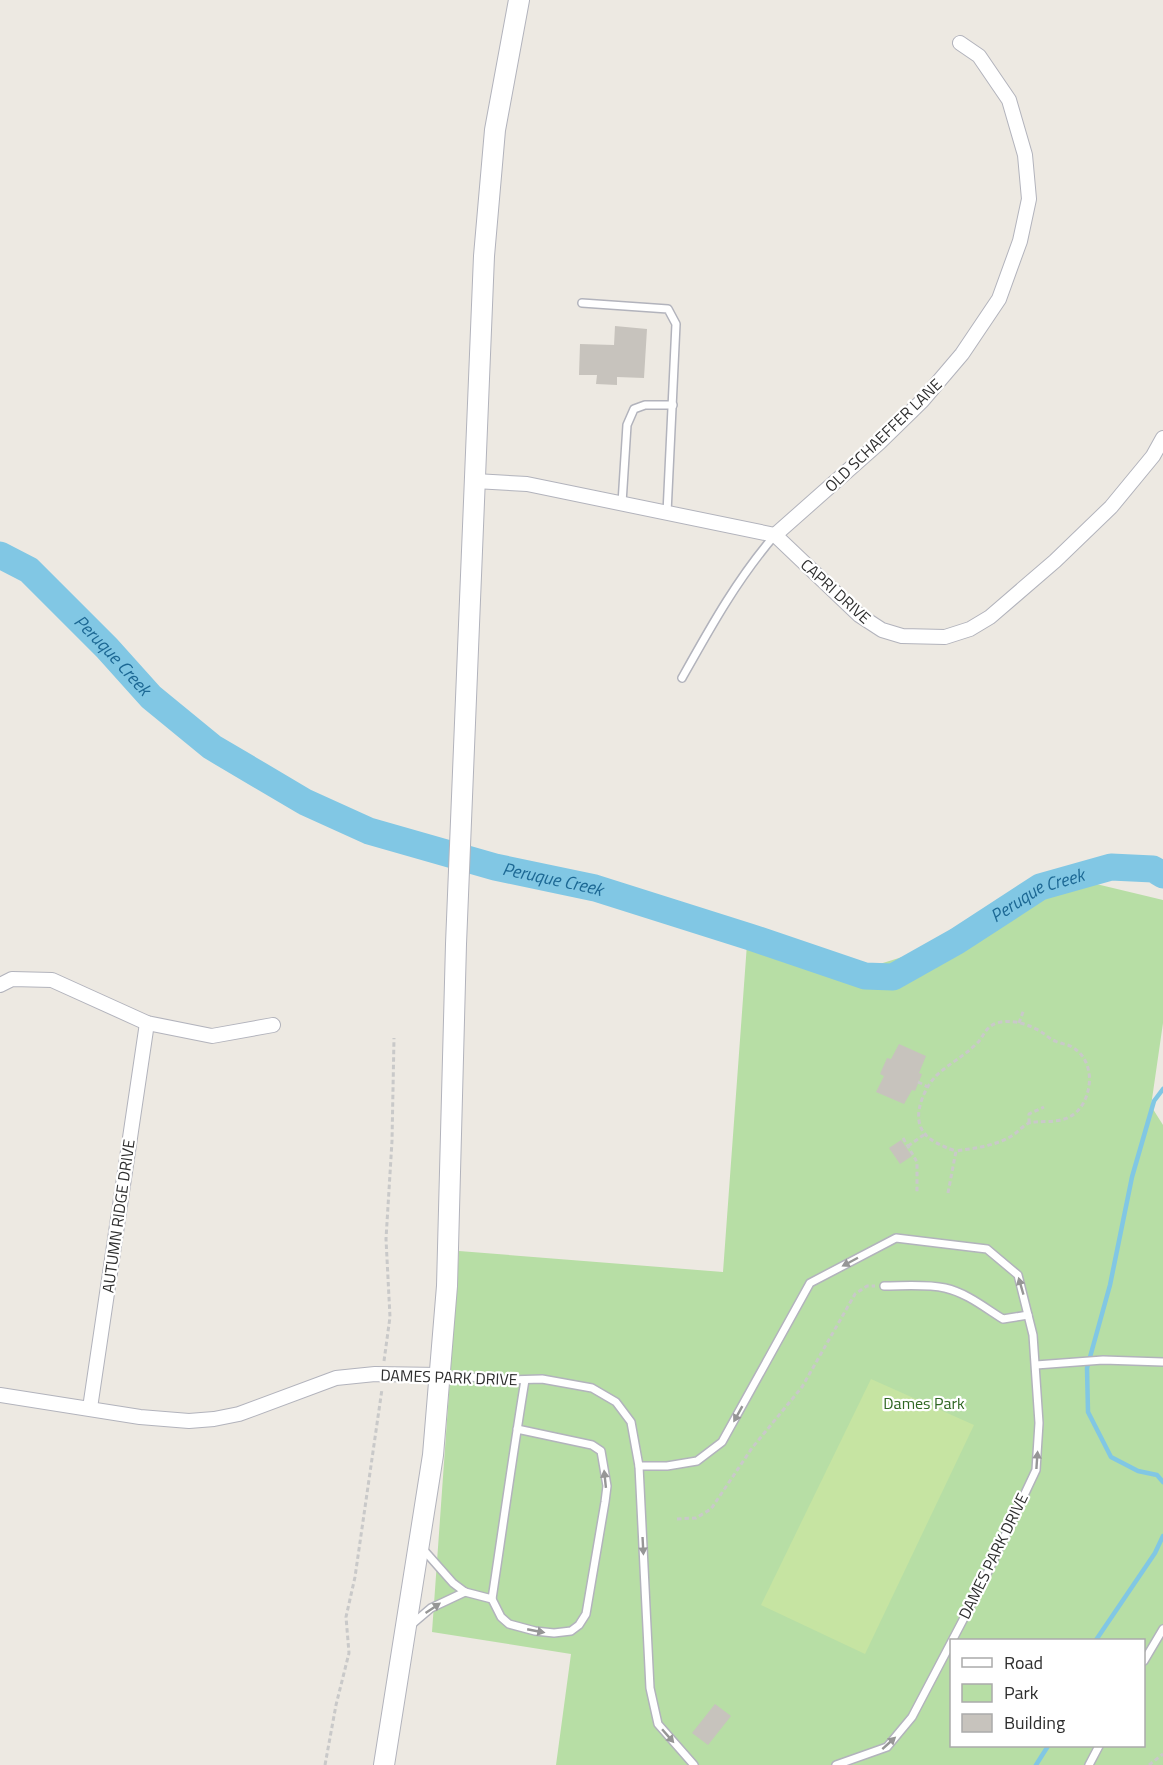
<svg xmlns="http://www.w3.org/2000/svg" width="1163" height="1765" font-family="'Titillium Web',sans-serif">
<rect width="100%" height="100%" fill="#ede9e2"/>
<path fill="#b7dea5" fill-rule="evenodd" d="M1067,877L1163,900V1023L1151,1106L1163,1125V1765H556L571,1654L432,1632L459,1251L723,1272L747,944L860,970L977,934ZM952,1640H1144V1746H952Z"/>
<polygon fill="#c6e4a2" points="871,1379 974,1425 865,1654 761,1605"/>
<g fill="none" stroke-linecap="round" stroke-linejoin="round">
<g stroke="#81c7e4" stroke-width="4.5">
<polyline points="1163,1089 1154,1101 1132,1177 1110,1285 1087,1368 1088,1412 1111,1457 1138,1471 1157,1475 1163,1482"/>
<polyline points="1096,1640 1155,1553 1163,1536"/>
<polyline points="1036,1765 1048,1746"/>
</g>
<path stroke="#81c7e4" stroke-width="27" id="s1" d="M0,555L29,570L107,648L151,697L212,747L305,802L369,831L495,867L595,888L750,937L865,976L893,977L957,941L1040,887L1111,867L1153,869L1163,875"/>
</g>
<g fill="#c7c3bd">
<polygon points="615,326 647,329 644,378 617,377 617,385 596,384 597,375 579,375 580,344 614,345"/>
<polygon points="899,1044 926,1056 919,1073 922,1074 915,1091 912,1090 904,1104 876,1092 884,1076 880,1074 887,1058 891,1059"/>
<polygon points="901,1140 912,1156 900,1164 889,1148"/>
<polygon points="715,1704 731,1716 708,1745 692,1733"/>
</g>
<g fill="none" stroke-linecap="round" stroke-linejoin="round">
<defs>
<g id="service">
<polyline points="582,303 668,309 676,324 667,513"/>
<polyline points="622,503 627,425 634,409 645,405 673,405"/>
<path d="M682,678C710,628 737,579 775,535"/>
<path d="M884,1286C904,1286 926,1284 945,1288C967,1293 985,1308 1003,1319L1028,1315"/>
<polyline points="1036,1365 1103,1360 1163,1362"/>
<polyline points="443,1375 507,1380 542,1379 592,1388 616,1402 631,1422 639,1466 650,1688 658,1724 694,1765"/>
<path d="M517,1429L592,1445L601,1451L607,1486L605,1502L586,1614L579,1625L571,1631L554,1633L535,1631L509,1624L501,1617L492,1599C503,1526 513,1453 525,1380"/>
<polyline points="639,1466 667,1466 697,1461 722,1442 810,1283 896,1238 987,1249 1018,1275 1033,1335 1039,1423 1036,1470 985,1578 912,1717 887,1747 836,1765"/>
<polyline points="422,1548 453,1583 465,1592 492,1599"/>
<polyline points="411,1625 431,1608 465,1592"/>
<polyline points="1144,1661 1163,1629"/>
<polyline points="1089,1765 1099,1746"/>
</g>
<g id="minor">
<polyline points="475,481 527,484 775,535 859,615 882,630 902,636 945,637 970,629 990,617 1055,561 1111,507 1153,456 1163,438"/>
<polyline points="775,535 879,443 922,401 962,354 999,299 1020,241 1029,199 1025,155 1009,100 979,56 960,43"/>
<polyline points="0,985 12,979 52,980 147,1023 212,1036 273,1025"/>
<polyline points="0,1395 140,1417 189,1421 214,1419 239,1414 336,1378 375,1374 440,1375"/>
<polyline points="90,1408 147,1023"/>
</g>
<polyline id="secondary" points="384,1765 433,1455 447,1286 456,944 484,256 495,130 519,0"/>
</defs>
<use href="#service" stroke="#b2b3bc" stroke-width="10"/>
<use href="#minor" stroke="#b2b3bc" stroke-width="16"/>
<use href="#secondary" stroke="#b2b3bc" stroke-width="22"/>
<g stroke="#c9c9c9" stroke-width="3" stroke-dasharray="4.5 3" stroke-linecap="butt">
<polyline points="1019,1023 1024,1009"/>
<polyline points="918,1082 928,1087"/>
<polyline points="1029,1123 1029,1114 1044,1107"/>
<polyline points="903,1138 917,1162 917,1192"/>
<polyline points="908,1146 925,1134"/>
<path d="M948,1193L956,1151C928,1142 911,1130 922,1099C925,1091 930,1082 936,1076C948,1064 963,1057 975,1045C984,1038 984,1027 997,1023C1010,1019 1024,1023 1036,1029C1043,1032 1048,1038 1055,1041C1061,1044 1067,1044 1072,1047C1088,1056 1092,1075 1088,1091C1086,1100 1080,1111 1071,1116C1056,1125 1036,1119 1027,1124C1022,1127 1018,1132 1013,1135C996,1146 975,1148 956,1151"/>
<polyline points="384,1361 390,1317 386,1239 392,1141 394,1038"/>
<polyline points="677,1519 696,1518 711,1509 752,1448 802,1387 855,1294 867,1286 875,1286"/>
<polyline points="325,1765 336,1705 349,1653 346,1617 355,1577 382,1389"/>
<polyline points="1149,1765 1163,1754"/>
</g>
<use href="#service" stroke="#fff" stroke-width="7"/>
<use href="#minor" stroke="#fff" stroke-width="14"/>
<use href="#secondary" stroke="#fff" stroke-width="20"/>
</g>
<defs><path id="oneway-solid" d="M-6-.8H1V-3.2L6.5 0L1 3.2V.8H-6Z" transform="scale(1.5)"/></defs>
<g fill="#969696">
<use href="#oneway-solid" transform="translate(850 1262) rotate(152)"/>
<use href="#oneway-solid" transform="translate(1021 1286) rotate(-106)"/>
<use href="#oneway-solid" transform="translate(738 1414) rotate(119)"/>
<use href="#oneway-solid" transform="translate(1037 1460) rotate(-86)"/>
<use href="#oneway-solid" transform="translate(605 1479) rotate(-96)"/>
<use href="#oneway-solid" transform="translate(643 1546) rotate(87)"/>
<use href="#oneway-solid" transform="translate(433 1608) rotate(-34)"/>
<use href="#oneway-solid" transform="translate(536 1631) rotate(11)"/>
<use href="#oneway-solid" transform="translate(668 1736) rotate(49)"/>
<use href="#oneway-solid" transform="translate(889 1743) rotate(-42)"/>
</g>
<g text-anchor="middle" stroke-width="4.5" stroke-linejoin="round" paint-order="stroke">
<g font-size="16" fill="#2e2e2e" stroke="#fff">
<text transform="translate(883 435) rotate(-44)" y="6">OLD SCHAEFFER LANE</text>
<text transform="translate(836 591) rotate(42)" y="6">CAPRI DRIVE</text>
<text transform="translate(118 1216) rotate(-82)" y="6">AUTUMN RIDGE DRIVE</text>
<text transform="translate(449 1377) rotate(2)" y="6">DAMES PARK DRIVE</text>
<text transform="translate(993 1556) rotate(-64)" y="6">DAMES PARK DRIVE</text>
</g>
<g font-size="16" fill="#2f6623" stroke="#fff">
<text x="924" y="1409">Dames Park</text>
</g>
<g font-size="18" font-style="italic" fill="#1c6894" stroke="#fff">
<text dy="6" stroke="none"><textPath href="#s1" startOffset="152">Peruque Creek</textPath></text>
<text dy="6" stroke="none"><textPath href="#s1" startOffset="656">Peruque Creek</textPath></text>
<text dy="6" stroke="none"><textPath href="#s1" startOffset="1178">Peruque Creek</textPath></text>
</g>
</g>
<rect x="950" y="1639" width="195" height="108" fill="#ffffff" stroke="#ababab" stroke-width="1.5"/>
<rect x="962" y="1658" width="30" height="9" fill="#ffffff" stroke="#ababab" stroke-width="1.5"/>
<text x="1004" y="1669" font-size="18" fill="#2e2e2e">Road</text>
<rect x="962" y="1684" width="30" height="18" fill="#b7dea5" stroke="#ababab" stroke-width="1.5"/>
<text x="1004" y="1699" font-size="18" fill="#2e2e2e">Park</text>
<rect x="962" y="1714" width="30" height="18" fill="#c7c3bd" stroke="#ababab" stroke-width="1.5"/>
<text x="1004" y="1729" font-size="18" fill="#2e2e2e">Building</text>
</svg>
